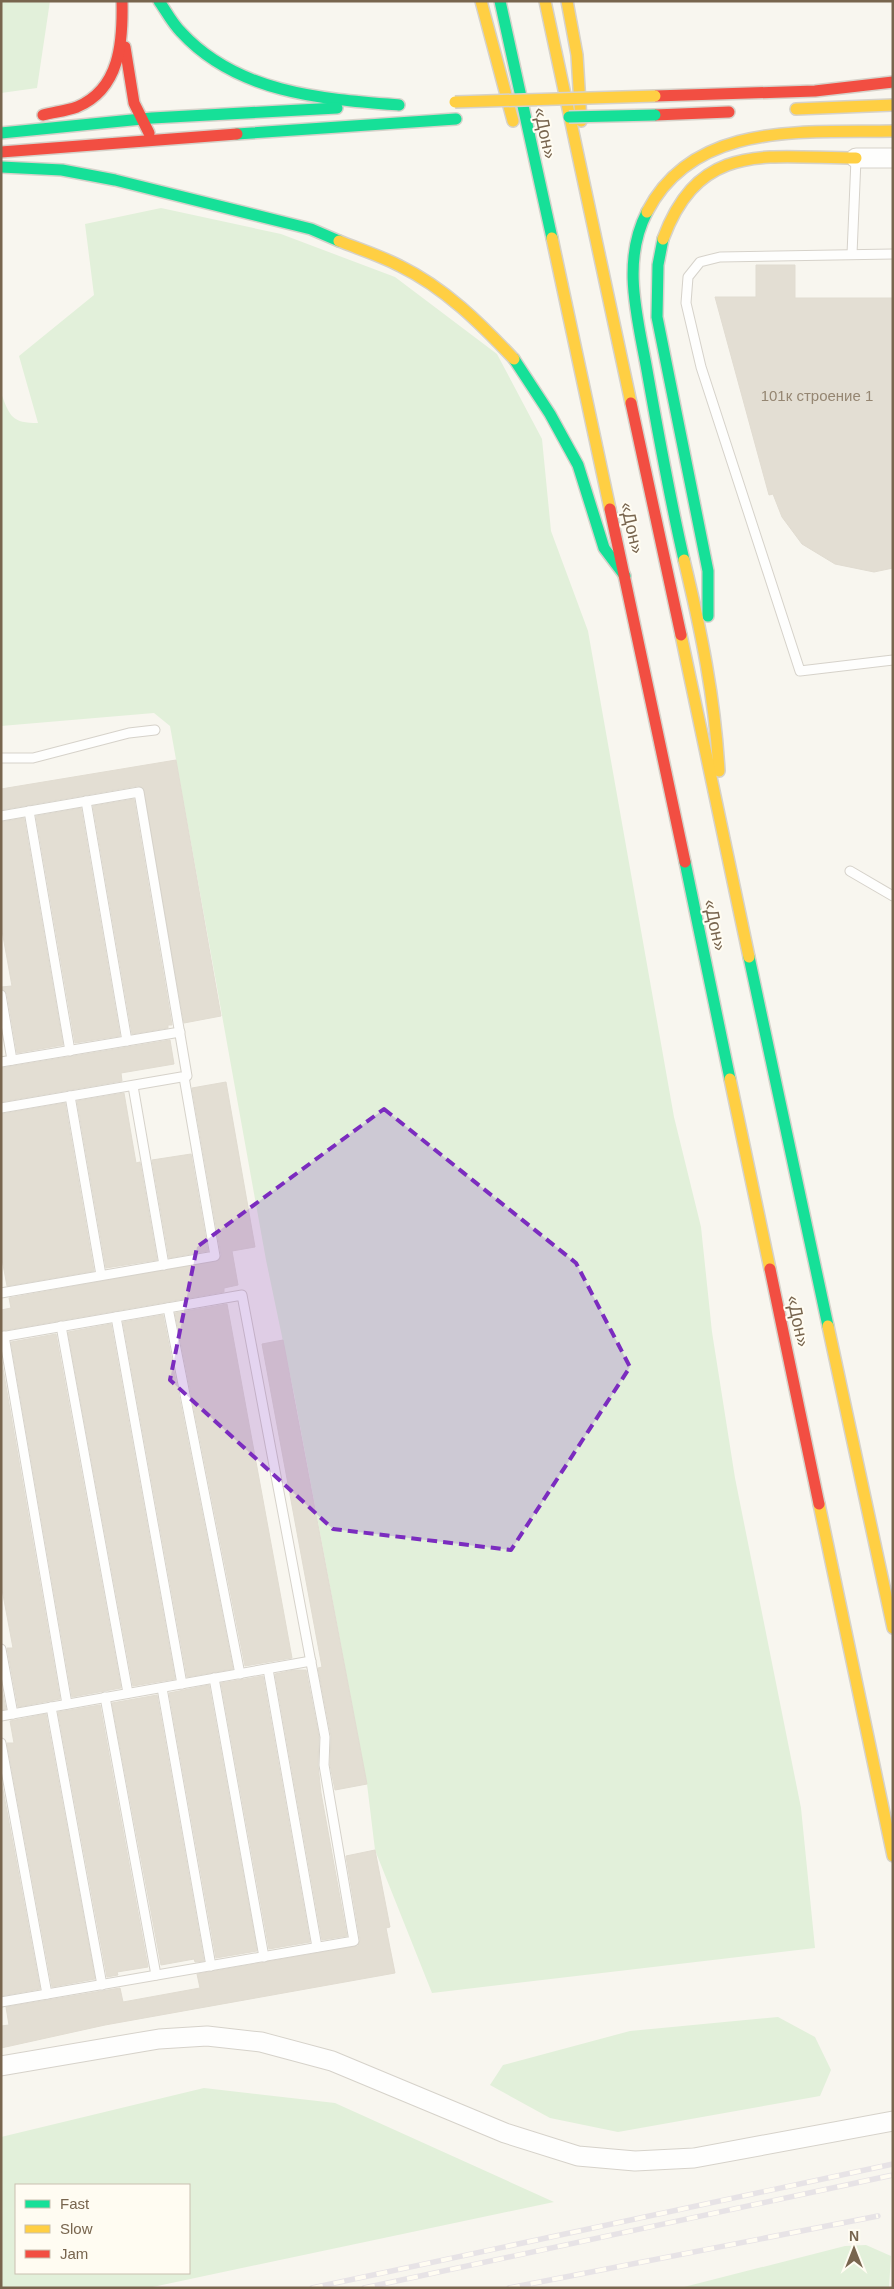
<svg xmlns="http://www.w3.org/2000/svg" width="894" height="2289" font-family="Arial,sans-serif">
<rect width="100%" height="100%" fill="#f8f6ef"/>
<g fill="#e2f0da" fill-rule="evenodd">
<polygon points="1,1 50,1 37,88 1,93"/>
<path d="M161,208L281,234L395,277L497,354L542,439L551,531L588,631L674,1117L701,1227L712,1332L735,1478L801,1808L815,1948L432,1993L375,1850L367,1784L294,1394L266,1260L170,726L154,713L1,726V393C10,417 12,423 38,423L19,356L94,295L85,224Z"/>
<polygon points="778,2017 815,2037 831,2070 820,2096 618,2132 550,2118 490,2085 503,2065 630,2031"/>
<path d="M204,2088L335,2103L554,2202L148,2288H1V2137ZM189,2185V2273H16V2185Z"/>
<polygon points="866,2245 891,2256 889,2288 680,2288 845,2246"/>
</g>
<g fill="#e3ded3" stroke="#e1dcd1">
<polygon points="756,265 795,265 795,298 893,298 893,568 874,572 835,564 802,544 782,517 773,494 769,495 715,297 756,297"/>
<polygon points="176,760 221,1016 184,1023 143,788 138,786 1,810 1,789"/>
<polygon points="134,799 172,1025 168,1025 168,1028 132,1034 93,806"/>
<polygon points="81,808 120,1036 75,1043 36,816"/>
<polygon points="24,818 63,1045 17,1053 7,994 1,989 1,987 12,986 1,925 1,822"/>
<polygon points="170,1040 174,1064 121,1073 122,1081 1,1102 1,1068"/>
<polygon points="226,1082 255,1247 232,1251 238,1285 224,1288 224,1292 1,1331 1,1310 11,1308 9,1298 219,1260 221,1255 192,1088"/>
<polygon points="124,1093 136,1163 140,1162 157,1260 106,1268 77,1101"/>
<polygon points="65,1103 94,1271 7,1286 1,1254 1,1114"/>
<polygon points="191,1154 208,1251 169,1258 152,1160"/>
<polygon points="227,1304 292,1658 245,1666 175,1313"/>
<polygon points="163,1315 233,1669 187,1677 123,1322"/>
<polygon points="111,1324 175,1679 133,1686 68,1332"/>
<polygon points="56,1334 121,1688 72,1697 11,1342"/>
<polygon points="283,1340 367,1784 335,1790 330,1765 331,1736 318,1668 322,1667 262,1344"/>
<polygon points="1,1357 60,1699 18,1707 7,1648 13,1648 1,1584"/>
<polygon points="294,1670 306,1670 319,1737 318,1765 321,1793 347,1936 322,1940 275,1674"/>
<polygon points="263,1676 310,1942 269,1949 221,1683"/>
<polygon points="1,1685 6,1709 1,1710"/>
<polygon points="209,1685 257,1951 216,1958 169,1693"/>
<polygon points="157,1695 204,1961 195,1962 194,1959 161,1965 112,1703"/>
<polygon points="100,1705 148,1967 117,1972 118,1975 107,1977 58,1712"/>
<polygon points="46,1714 95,1979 52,1987 7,1743 14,1743 10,1721"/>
<polygon points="1,1779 40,1989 1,1996"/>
<polygon points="375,1850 390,1927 386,1928 395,1973 105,2025 1,2048 1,2026 9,2025 6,2007 120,1988 123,2002 200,1988 197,1974 358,1946 360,1940 346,1856"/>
</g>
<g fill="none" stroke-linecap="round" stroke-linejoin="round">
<defs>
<g id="lane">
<polyline points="852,254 856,159"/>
<polyline points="893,254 720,257 700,262 688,277 686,303 701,367 800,671 893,660"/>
<polyline points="1,758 33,758 129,733 155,730"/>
<polyline points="86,801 127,1041"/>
<polyline points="29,811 70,1051"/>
<polyline points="1,816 139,792 187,1076 1,1108"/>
<polyline points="850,871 893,896"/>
<polyline points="1,995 12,1060"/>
<polyline points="1,1062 180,1032"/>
<polyline points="133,1086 164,1265"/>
<polyline points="70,1096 101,1275"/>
<polyline points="1,1293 215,1256 184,1077"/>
<polyline points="168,1308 240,1674"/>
<polyline points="116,1317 182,1684"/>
<polyline points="61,1326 128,1693"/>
<polyline points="4,1336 67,1704"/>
<polyline points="1,1337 242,1295 325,1737 324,1765 354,1941 1,2002"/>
<polyline points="1,1649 13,1714"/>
<polyline points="268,1669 317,1947"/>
<polyline points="214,1678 264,1957"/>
<polyline points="162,1688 211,1966"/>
<polyline points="105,1697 156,1975"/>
<polyline points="51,1707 102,1985"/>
<polyline points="1,1716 311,1661"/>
<polyline points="1,1743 47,1994"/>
</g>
<g id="street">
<polyline points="856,158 893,158"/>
<polyline points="1,2066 159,2039 207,2036 261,2042 332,2061 505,2133 578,2156 635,2161 694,2158 893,2121"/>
</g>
<g id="fast">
<path d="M159,1C166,11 172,23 181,32C237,93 321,99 399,105"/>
<polyline points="500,1 552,238"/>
<polyline points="1,133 152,118 337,108"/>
<polyline points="237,134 456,119"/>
<polyline points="1,167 62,170 115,180 311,229 339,241"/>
<path d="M647,212C620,264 639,322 648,376C659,438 670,499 684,560"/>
<polyline points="663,239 658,265 657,317 708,571 708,616"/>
<polyline points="514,359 550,414 578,465 604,548 625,576"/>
<polyline points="685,862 730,1079"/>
<polyline points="749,957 828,1326"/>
</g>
<g id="slow">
<polyline points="481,1 513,121"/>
<polyline points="545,1 631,403"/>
<polyline points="567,1 577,55 581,121"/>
<polyline points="796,109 893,105"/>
<path d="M647,212C694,120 806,133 893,131"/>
<polyline points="552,238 610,509"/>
<path d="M663,239C700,139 768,158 856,158"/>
<path d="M339,241C359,249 381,256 400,266C445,288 480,323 514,359"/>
<path d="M684,560C701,630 715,699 719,771"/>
<polyline points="681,635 749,957"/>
<polyline points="730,1079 770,1269"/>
<polyline points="828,1326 893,1628"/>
<polyline points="819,1504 893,1856"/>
</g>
<g id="jam">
<polyline points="125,47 134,103 149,133"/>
<polyline points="655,96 815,91 893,82"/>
<path d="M43,115C54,112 66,111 77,107C120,89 123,42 122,1"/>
<polyline points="655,115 729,112"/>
<polyline points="1,152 237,134"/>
<polyline points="631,403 681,635"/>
<polyline points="610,509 685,862"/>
<polyline points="770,1269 819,1504"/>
</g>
</defs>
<use href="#lane" stroke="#d6d2ca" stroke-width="11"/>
<use href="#street" stroke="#d6d2ca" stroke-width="21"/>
<use href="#fast" stroke="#d6d2ca" stroke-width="14"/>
<use href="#slow" stroke="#d6d2ca" stroke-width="14"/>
<use href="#jam" stroke="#d6d2ca" stroke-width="14"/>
<use href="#lane" stroke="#fefefd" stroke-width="9"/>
<use href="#street" stroke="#fefefd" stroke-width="19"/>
<use href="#fast" stroke="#16e098" stroke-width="11"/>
<use href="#slow" stroke="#ffcf43" stroke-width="11"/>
<use href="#jam" stroke="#f24e42" stroke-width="11"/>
<defs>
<g id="rail">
<polyline points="312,2288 893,2164"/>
<polyline points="364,2288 893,2175"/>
<polyline points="509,2288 878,2216"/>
</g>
</defs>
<use href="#rail" stroke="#e7e3e6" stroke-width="5.5"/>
<use href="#rail" stroke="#fffcf2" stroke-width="4" stroke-dasharray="11" stroke-linecap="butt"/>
<defs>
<polyline id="fast-bridge" points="569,117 655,115"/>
<polyline id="slow-bridge" points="455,102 655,96"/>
</defs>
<use href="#fast-bridge" stroke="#d6d2ca" stroke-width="14" stroke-linecap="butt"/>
<use href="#slow-bridge" stroke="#d6d2ca" stroke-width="14" stroke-linecap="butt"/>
<use href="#fast-bridge" stroke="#16e098" stroke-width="11"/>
<use href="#slow-bridge" stroke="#ffcf43" stroke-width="11"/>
</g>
<path fill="#7b2cbf" fill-opacity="0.2" stroke="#7b2cbf" stroke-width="4" stroke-dasharray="10 6" stroke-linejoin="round" d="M384,1109L576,1263L630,1367L511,1550L333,1529L170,1380L197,1247Z"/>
<g text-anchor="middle" stroke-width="4" stroke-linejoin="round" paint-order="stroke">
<g font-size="15" fill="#958672">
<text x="817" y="401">101к строение 1</text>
</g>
<g font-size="18" fill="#78654e" stroke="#fffcf2">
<text transform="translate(545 133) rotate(78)" y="6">«Дон»</text>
<text transform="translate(632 528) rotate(77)" y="6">«Дон»</text>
<text transform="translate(715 925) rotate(78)" y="6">«Дон»</text>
<text transform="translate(798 1321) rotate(78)" y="6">«Дон»</text>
</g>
</g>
<rect width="894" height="2289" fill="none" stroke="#78654e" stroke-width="5"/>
<rect x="15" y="2184" width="175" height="90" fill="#fffcf2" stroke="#c9c0b0"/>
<rect x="25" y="2200" width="25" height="8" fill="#16e098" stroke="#c9c0b0"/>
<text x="60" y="2209" font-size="15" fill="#78654e">Fast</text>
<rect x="25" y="2225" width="25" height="8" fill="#ffcf43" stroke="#c9c0b0"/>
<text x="60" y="2234" font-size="15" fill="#78654e">Slow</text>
<rect x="25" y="2250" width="25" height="8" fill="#f24e42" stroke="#c9c0b0"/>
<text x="60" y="2259" font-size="15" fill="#78654e">Jam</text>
<g transform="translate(854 2249)" stroke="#fffcf2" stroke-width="4" paint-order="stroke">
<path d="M0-4L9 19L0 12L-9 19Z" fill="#78654e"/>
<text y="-8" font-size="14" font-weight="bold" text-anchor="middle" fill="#78654e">N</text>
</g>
</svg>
